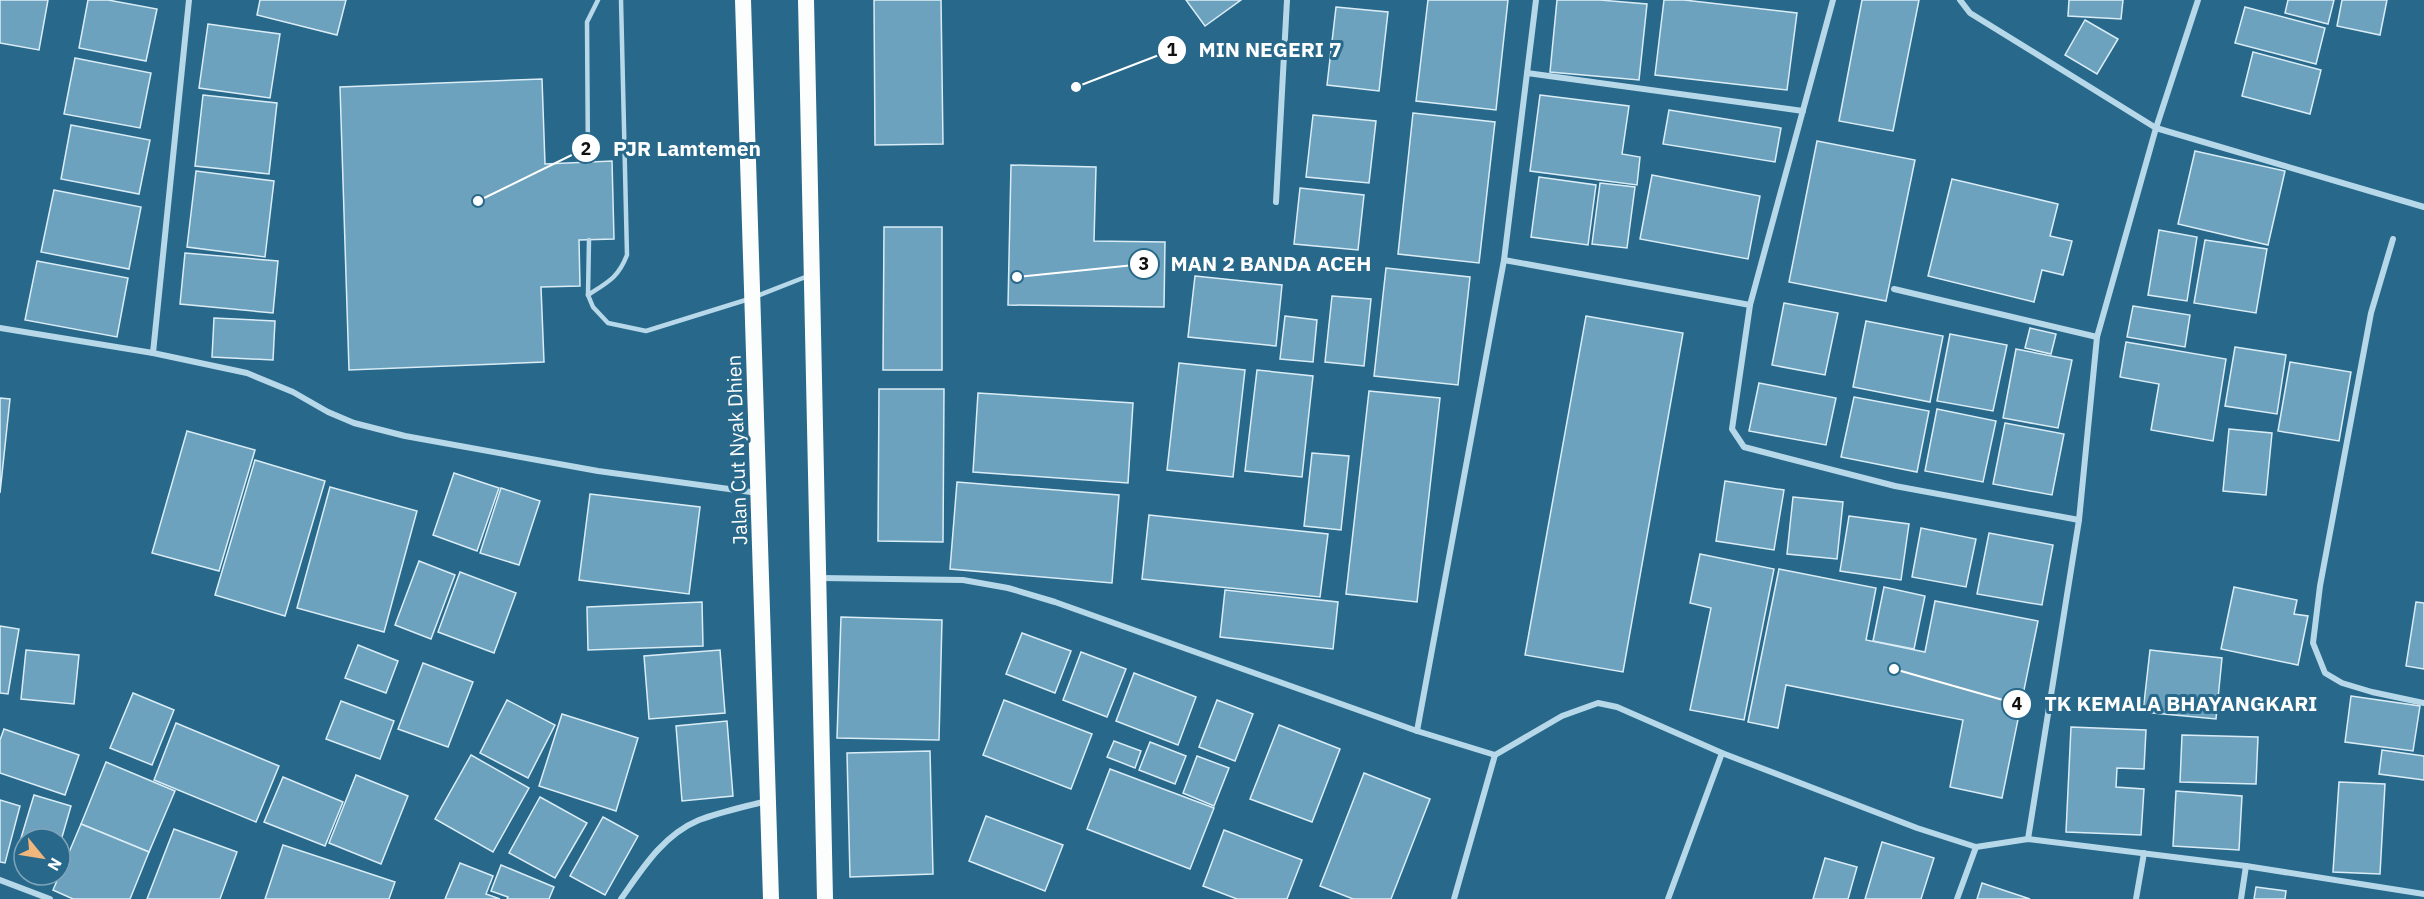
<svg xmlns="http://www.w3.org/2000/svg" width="2424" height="899" font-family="'IBM Plex Sans',sans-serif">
<rect width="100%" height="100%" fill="#28688a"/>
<g fill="#6ca2bd" stroke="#daedf7" stroke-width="1.5">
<polygon points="0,0 48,0 39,50 0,43"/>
<polygon points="88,0 108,0 157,9 146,61 79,48"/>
<polygon points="260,0 346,0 337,35 257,15"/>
<polygon points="874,0 941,0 943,144 875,145"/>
<polygon points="1186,0 1241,0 1205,26"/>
<polygon points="1428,0 1508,0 1496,110 1416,101"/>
<polygon points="1557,0 1600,0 1647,4 1639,80 1550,72"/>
<polygon points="1664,0 1684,0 1797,13 1787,90 1655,75"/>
<polygon points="1862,0 1919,0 1893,131 1839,121"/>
<polygon points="2069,0 2123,0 2121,19 2068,16"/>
<polygon points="2288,0 2334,0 2328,24 2285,13"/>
<polygon points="2342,0 2387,0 2380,35 2337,26"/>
<polygon points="1336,7 1388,12 1379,91 1327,85"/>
<polygon points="2245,7 2325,28 2316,64 2235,43"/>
<polygon points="2085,20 2118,39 2097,74 2065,55"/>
<polygon points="208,24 280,34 270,98 199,88"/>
<polygon points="2253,52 2321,70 2310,114 2242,96"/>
<polygon points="75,58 151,73 140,128 64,114"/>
<polygon points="542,79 545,164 612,161 614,239 579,240 580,286 541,287 544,362 349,370 340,87"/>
<polygon points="203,95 277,103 269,174 195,166"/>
<polygon points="1540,95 1629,106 1622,154 1640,157 1637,185 1530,171"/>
<polygon points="1669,110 1781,128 1775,162 1663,144"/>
<polygon points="1413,113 1495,122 1479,263 1398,254"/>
<polygon points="1313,115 1376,121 1369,183 1306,177"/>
<polygon points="71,125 150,140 139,194 61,179"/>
<polygon points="1817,141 1915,160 1886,301 1789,282"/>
<polygon points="2195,151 2285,171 2268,245 2178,224"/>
<polygon points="1011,165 1096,167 1094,241 1165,242 1164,307 1008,305"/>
<polygon points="196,171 274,181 265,257 187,247"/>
<polygon points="1652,175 1760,196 1748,259 1640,239"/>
<polygon points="1539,177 1596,185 1588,245 1531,237"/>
<polygon points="1952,179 2058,204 2050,236 2072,241 2063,275 2042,270 2034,302 1928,276"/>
<polygon points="1600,183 1635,187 1627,248 1592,244"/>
<polygon points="1300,188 1364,195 1358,250 1294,244"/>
<polygon points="54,190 141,207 129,269 41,252"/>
<polygon points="884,227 942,227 942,370 883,370"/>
<polygon points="2159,230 2197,237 2187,301 2148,295"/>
<polygon points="2205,240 2267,249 2256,313 2194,303"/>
<polygon points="185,253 278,261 273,313 180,304"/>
<polygon points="37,261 128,278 117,337 25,320"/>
<polygon points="1386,268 1470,277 1458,385 1374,376"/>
<polygon points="1195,276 1282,285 1276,346 1188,337"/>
<polygon points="1332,296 1371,299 1364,366 1325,362"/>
<polygon points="1784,303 1838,313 1825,375 1772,365"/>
<polygon points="2133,306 2190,315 2185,347 2127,337"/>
<polygon points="1285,316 1317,320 1313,362 1280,359"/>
<polygon points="1586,316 1683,333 1623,672 1525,655"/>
<polygon points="214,318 275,321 273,360 212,357"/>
<polygon points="1866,321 1943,336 1930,402 1853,387"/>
<polygon points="2030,328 2056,334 2051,354 2025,348"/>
<polygon points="1950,334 2007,345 1993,411 1937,401"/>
<polygon points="2126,342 2226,359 2213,441 2151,430 2159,384 2120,377"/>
<polygon points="2235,347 2286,355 2277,414 2225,406"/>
<polygon points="2016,349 2072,360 2058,428 2003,418"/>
<polygon points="2290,362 2351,372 2339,441 2278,431"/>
<polygon points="1179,363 1245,370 1233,477 1167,470"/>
<polygon points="1257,370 1313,376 1302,477 1245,471"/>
<polygon points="1759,383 1836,398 1826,445 1749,431"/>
<polygon points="879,389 944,389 943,542 878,541"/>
<polygon points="1369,391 1440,398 1417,602 1346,594"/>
<polygon points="978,393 1133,403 1128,483 973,472"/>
<polygon points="1854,397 1929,411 1917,472 1841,457"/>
<polygon points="0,398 10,399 0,493"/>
<polygon points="1937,409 1996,421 1983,482 1925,471"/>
<polygon points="2005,423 2064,434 2052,495 1993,484"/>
<polygon points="2229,429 2272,433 2266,495 2223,491"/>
<polygon points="187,431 255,450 219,571 152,553"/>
<polygon points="1312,453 1349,456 1341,530 1304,526"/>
<polygon points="255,460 325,481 285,616 215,595"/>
<polygon points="454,473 499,488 477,551 433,535"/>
<polygon points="1725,481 1784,490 1774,550 1716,541"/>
<polygon points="957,482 1119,495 1112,583 950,569"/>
<polygon points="330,487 417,511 384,632 297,608"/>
<polygon points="501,488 540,501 519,565 480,553"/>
<polygon points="590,494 700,507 689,594 579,580"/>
<polygon points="1793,497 1843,502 1837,559 1787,554"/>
<polygon points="1149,515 1328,534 1320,597 1142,579"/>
<polygon points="1849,516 1909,524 1901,580 1840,571"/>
<polygon points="1921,528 1976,539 1966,587 1912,577"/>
<polygon points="1989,533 2053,545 2042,605 1977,594"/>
<polygon points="1700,554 1774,569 1744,720 1690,710 1711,608 1690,603"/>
<polygon points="419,561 455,575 431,639 395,625"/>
<polygon points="1779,569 1876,588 1866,640 1925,652 1935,601 2038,621 2002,798 1950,787 1963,720 1786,685 1778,728 1748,722"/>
<polygon points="460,572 516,593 494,653 438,632"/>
<polygon points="1884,587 1925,596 1914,649 1873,641"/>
<polygon points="2234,587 2297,600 2294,614 2308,616 2298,665 2221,649"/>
<polygon points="1225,590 1338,602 1333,649 1220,637"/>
<polygon points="702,602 703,646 588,650 587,607"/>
<polygon points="2416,602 2424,603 2424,669 2406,666"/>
<polygon points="841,617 942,620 939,740 837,738"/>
<polygon points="0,626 19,629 8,694 0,693"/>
<polygon points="1022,633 1071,651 1055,693 1006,674"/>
<polygon points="358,645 398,661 386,693 345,678"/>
<polygon points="26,650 79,655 74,704 21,699"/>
<polygon points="720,650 725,713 649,719 644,656"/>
<polygon points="2150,650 2222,658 2216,719 2143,712"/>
<polygon points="1081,652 1126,669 1107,717 1063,700"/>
<polygon points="423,663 473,682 448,747 398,729"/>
<polygon points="1134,673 1196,697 1178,745 1116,721"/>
<polygon points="133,693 174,710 152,765 110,748"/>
<polygon points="2351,696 2420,706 2413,751 2345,742"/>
<polygon points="507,700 555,725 528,778 480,753"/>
<polygon points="1004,700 1092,734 1071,789 983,755"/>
<polygon points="1217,700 1253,714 1235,761 1199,747"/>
<polygon points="341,701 394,721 380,759 326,739"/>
<polygon points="562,714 638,738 616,811 539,786"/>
<polygon points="727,721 733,796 682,801 676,726"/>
<polygon points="176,723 279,766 256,822 154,780"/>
<polygon points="1279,725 1340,749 1312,822 1250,799"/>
<polygon points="2071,727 2146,730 2144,769 2117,768 2116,787 2144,789 2141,835 2066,832"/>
<polygon points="4,729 79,755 65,795 0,773 0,740"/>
<polygon points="2182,735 2258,737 2256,784 2180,782"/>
<polygon points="1114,741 1141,751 1135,768 1107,757"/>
<polygon points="1150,742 1186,756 1175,784 1139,770"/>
<polygon points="2382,750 2424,756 2424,780 2379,774"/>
<polygon points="930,751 933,874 850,877 847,753"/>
<polygon points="471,755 529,788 493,852 435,819"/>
<polygon points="1197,756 1229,768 1214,806 1183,793"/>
<polygon points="106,762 175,791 149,852 81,824"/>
<polygon points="1110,769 1214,808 1190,869 1087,829"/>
<polygon points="1364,773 1430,799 1391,899 1353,899 1320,886"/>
<polygon points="356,775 408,796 381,864 329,843"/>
<polygon points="283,777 343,802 325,846 264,822"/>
<polygon points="2339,782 2385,784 2380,874 2333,872"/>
<polygon points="2176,791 2242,796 2239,850 2173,846"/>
<polygon points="34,795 71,806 60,844 60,839 24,839 24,860 15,858"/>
<polygon points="540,797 587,823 555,878 509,853"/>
<polygon points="0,800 20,806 5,863 0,862"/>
<polygon points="986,816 1063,845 1045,891 969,861"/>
<polygon points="603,817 638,836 605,895 570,876"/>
<polygon points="81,824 149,852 130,899 73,899 53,890"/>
<polygon points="174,829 237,852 220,899 147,899"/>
<polygon points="1224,830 1302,860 1287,899 1237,899 1203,886"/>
<polygon points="1882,842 1934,858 1921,899 1865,899"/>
<polygon points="283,845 395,882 389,899 265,899"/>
<polygon points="1825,858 1857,867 1848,899 1813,899"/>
<polygon points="460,863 493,876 486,894 500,899 445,899"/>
<polygon points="501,865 554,887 549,899 507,899 508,897 491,891"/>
<polygon points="1982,883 2030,899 1977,899"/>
<polygon points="2256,887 2286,891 2285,899 2254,899"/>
</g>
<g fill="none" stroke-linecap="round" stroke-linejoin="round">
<g stroke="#b6d8e9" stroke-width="4.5">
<polyline points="588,162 587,22 598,0"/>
<polyline points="589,240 588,295 593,307 608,323 646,331 749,299"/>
<path d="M588,295C608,282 618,278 627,255L621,0"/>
<polyline points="757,296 808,276"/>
</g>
<g stroke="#b6d8e9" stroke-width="6">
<polyline points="1833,0 1750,305 1732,429 1744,447 1895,486 2079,520"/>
<polyline points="1960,0 1970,13 2156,128 2424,207"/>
<polyline points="1527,73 1803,111"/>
<polyline points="1276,202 1287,0"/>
<polyline points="2393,239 2371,313 2320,586 2313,643 2325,673 2342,683 2372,692 2424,703"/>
<polyline points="1504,260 1750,305"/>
<polyline points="1894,289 2097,337"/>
<polyline points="0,328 153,353 247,373 293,392 328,412 354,423 405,436 598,471 758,493"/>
<polyline points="153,353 189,0"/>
<polyline points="821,578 963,580 1008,588 1055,602 1417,731 1495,755 1562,716 1598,703 1617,707 1722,753 1917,828 1976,847 2028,839 2246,866 2424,894"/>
<polyline points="1417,731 1504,260 1536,0"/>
<polyline points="2028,839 2079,520 2097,337 2156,128 2198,0"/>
<polyline points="0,880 50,899"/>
<path d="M621,899C642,869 663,835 699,820C720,812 744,807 766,801"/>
<polyline points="1454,899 1495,755"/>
<polyline points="1668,899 1722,753"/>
<polyline points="1957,899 1976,847"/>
<polyline points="2136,899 2144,853"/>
<polyline points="2241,899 2246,866"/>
</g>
<g stroke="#fcfefe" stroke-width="16">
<polyline points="743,0 771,899"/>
<polyline points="806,0 825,899"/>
</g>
</g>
<g text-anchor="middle" stroke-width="6" stroke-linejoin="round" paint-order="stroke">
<g font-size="20" fill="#fff" stroke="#28688a">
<text transform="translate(737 450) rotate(-92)" y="7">Jalan Cut Nyak Dhien</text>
</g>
</g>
<path fill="none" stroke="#fff" stroke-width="2" d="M1076 87L1172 50M478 201L586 148M1017 277L1144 264M1894 669L2017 704"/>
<g fill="#fff" stroke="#28688a" stroke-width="2">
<circle cx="1076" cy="87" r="6"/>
<circle cx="478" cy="201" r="6"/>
<circle cx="1017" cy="277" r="6"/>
<circle cx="1894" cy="669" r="6"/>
<circle cx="1172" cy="50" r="15"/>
<circle cx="586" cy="148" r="15"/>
<circle cx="1144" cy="264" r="15"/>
<circle cx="2017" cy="704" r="15"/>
</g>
<g font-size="18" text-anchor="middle" font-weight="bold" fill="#111">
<text x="1172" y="56">1</text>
<text x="586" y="155">2</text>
<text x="1144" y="270">3</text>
<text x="2017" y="710">4</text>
</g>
<g font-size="21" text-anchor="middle" font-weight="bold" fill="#fff" stroke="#28688a" stroke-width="6" stroke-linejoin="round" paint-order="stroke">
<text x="1270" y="57">MIN NEGERI 7</text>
<text x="687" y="156">PJR Lamtemen</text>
<text x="1271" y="271">MAN 2 BANDA ACEH</text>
<text x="2181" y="711">TK KEMALA BHAYANGKARI</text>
</g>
<g transform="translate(42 857) rotate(120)"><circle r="28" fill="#28688a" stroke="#7ea4b9" stroke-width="1.5"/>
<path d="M0-4.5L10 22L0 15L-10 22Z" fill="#f1b67c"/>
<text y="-9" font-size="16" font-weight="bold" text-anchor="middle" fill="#ffffff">N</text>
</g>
</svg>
